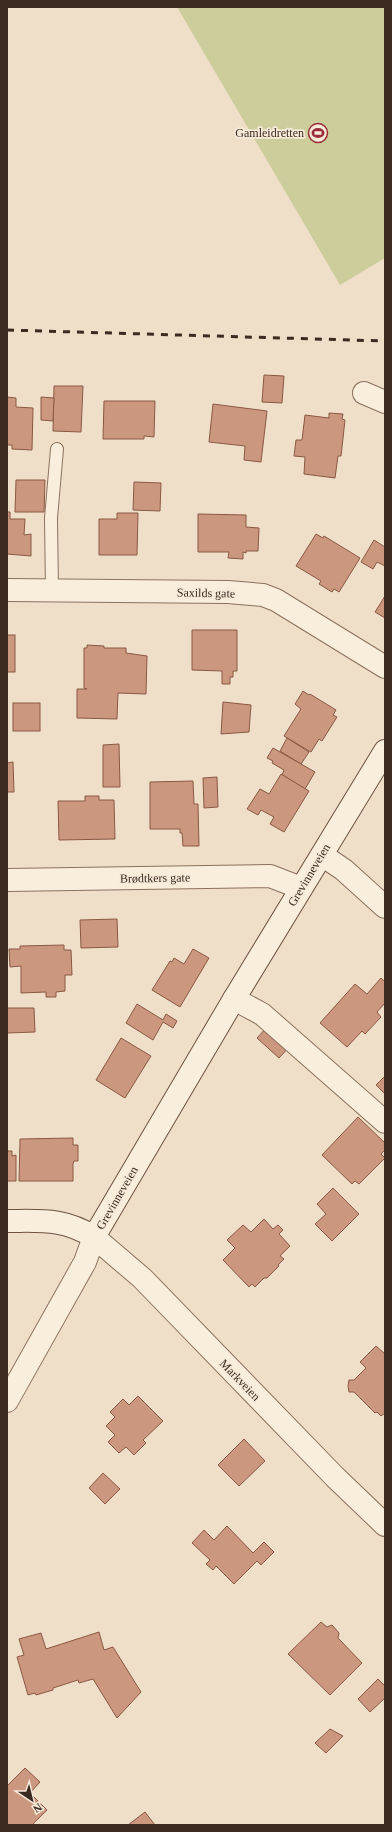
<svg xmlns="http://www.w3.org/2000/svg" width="392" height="1832" font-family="'Times New Roman',serif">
<rect width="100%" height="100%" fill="#efdfc9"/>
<polygon fill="#cdcd9c" points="177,7 385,7 385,258 340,285"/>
<g fill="#cc977f" stroke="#8a5843">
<polygon points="264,375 284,376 282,403 262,402"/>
<polygon points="54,386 83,386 81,432 53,431"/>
<polygon points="7,397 16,398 16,407 33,408 32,450 12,449 12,445 7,445"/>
<polygon points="41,397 54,398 53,421 41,420"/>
<polygon points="104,401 155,401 154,437 144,436 144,439 103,439"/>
<polygon points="213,404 267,411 261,462 244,460 245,446 209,442"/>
<polygon points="329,413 343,414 342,419 345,420 341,456 338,456 335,478 304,474 305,457 294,456 296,440 302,440 305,415 329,418"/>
<polygon points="16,480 45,480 44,512 15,512"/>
<polygon points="134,482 161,483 160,511 133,510"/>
<polygon points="7,512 10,512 10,519 25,519 24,535 31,534 31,556 7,554"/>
<polygon points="117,513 138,513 137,555 99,555 99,519 117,519"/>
<polygon points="198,514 246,515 246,527 259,528 258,551 246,551 246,553 243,552 243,559 228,558 229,552 198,552"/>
<polygon points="316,534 323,538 324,536 360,558 339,592 334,589 332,592 319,584 321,581 296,566"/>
<polygon points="374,540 385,547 385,566 377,562 373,569 361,562"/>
<polygon points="385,596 385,618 375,612"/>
<polygon points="192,630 237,630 237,671 233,671 233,677 230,677 230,684 222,684 222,671 192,670"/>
<rect x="7" y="635" width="8" height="37"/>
<polygon points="87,645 104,646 104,648 126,648 126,653 147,656 146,694 118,693 117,719 77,718 77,689 87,689 84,688 84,648 87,648"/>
<polygon points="303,691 309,695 310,694 336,710 333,715 337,717 322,741 319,739 311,752 284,736 301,709 295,704"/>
<polygon points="223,702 251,705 249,732 221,734"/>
<rect x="13" y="703" width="27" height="28"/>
<polygon points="287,738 309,752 301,764 280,751"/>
<polygon points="119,744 120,787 103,787 103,745"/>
<polygon points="273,748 315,772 305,789 282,775 284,770 272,763 273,761 267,758"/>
<polygon points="13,762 14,792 7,792 7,763"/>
<polygon points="281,774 309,791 284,832 270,824 274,817 261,810 258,815 247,809 260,789 269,794"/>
<polygon points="217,777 218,807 204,808 203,778"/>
<polygon points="193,781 194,804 198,804 199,846 183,846 182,833 180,833 180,829 150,829 150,782"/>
<polygon points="85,796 99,796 99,800 114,800 115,839 59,840 58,801 85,801"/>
<polygon points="117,919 118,947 81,948 80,920"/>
<polygon points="64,945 64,950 71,950 72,975 65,975 65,991 56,992 56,997 46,997 46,992 21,993 21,966 10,967 9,949 20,949 20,946"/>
<polygon points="193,949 209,958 180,1007 152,990 170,961 172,962 174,958 184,964"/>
<polygon points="381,978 385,982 385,1003 377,1012 381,1017 365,1034 362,1031 347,1047 320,1023 355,984 367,994"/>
<polygon points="137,1004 163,1020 166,1014 177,1021 173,1028 163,1022 153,1040 126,1023"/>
<polygon points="7,1008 34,1008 35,1032 7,1033"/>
<polygon points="269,1025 291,1045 279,1058 257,1038"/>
<polygon points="121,1038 151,1056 125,1098 96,1080"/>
<polygon points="385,1076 385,1094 376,1085"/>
<polygon points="358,1117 385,1143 385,1150 381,1154 385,1158 359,1184 355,1181 352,1184 322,1155"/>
<polygon points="73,1138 73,1145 78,1145 78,1161 74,1161 73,1164 73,1181 19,1181 20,1139"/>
<polygon points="7,1151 12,1151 12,1156 16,1155 16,1181 7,1181"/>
<polygon points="333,1188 359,1214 332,1241 315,1224 326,1214 317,1204"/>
<polygon points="264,1219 273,1229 278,1225 283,1230 279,1234 290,1246 280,1256 284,1259 278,1265 279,1266 267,1278 264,1278 255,1287 252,1284 249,1287 223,1260 235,1248 227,1240 243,1225 251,1232"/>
<polygon points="376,1346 385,1354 385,1413 381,1416 377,1412 375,1413 354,1392 349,1392 348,1386 349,1380 354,1380 366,1368 360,1362"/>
<polygon points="138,1396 163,1421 143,1440 146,1443 134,1455 126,1447 119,1453 108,1442 115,1435 106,1426 115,1417 110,1412 123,1399 129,1405"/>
<polygon points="244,1439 265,1461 239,1486 218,1465"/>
<polygon points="103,1473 120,1489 105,1504 89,1488"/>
<polygon points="227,1526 253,1553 264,1542 274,1552 261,1565 257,1561 234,1584 216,1566 213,1570 206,1564 210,1560 192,1543 204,1530 214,1540"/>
<polygon points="321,1622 327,1627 332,1625 339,1633 338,1638 362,1663 330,1695 288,1654"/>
<polygon points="99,1632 104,1650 113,1647 141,1692 117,1718 93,1679 79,1683 78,1680 53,1688 53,1690 36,1695 35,1693 28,1695 17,1657 24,1655 19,1639 41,1633 46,1649"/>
<polygon points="378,1679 385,1686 385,1698 370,1712 358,1699"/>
<polygon points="330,1729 343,1736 326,1753 315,1743"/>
<polygon points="25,1768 40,1782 30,1793 47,1810 32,1825 7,1825 7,1786"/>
<polygon points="145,1812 155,1825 128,1825"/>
</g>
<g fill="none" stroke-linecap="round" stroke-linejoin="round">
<defs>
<polyline id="service" points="52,591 51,518 57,449"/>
<g id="minor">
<polyline points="364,393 385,402"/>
<polyline points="7,590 228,592 263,595 276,600 385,667"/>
<polyline points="322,855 344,870 385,907"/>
<polyline points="7,880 270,876 301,888"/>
<polyline points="234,999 262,1014 385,1122"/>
<polyline points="7,1401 85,1262 94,1237 142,1278 335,1477 385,1525"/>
</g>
<path id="secondary" d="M7,1221C42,1221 63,1218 94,1237L234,999L385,751"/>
</defs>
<use href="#service" stroke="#8b715d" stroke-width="14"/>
<use href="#minor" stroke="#8b715d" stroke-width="24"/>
<use href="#secondary" stroke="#6d5240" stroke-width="24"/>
<use href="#service" stroke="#f9eedc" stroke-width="12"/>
<use href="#minor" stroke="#f9eedc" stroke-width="22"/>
<use href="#secondary" stroke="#f9eedc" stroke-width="22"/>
<polyline stroke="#3c2b21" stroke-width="3" stroke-dasharray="7 7" stroke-linecap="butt" points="7,330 385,341"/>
</g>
<defs>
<symbol id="stadium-ring" viewBox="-11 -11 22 22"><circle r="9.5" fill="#f6ead9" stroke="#9a2d39" stroke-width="1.5"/><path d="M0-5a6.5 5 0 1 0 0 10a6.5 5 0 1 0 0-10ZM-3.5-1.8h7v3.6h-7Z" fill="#9a2d39"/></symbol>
</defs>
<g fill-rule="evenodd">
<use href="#stadium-ring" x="307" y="122" width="22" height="22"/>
</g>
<g text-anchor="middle" stroke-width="3.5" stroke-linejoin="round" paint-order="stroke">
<g font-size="12" fill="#3c2b21" stroke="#f6ead9" text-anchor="end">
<text x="304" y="137">Gamleidretten</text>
</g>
<g font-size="12" fill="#3c2b21" stroke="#f6ead9">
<text transform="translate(206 593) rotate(1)" y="4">Saxilds gate</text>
<text transform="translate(309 875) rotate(-59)" y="4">Grevinneveien</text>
<text transform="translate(155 878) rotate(-1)" y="4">Brødtkers gate</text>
<text transform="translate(117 1198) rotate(-60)" y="4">Grevinneveien</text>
<text transform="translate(240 1380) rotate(46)" y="4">Markveien</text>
</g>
</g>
<rect width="392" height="1832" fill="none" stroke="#3c2b21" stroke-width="16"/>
<g transform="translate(32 1800) rotate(145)" stroke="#f6ead9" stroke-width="3" paint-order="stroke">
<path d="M0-3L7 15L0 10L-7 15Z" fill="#3c2b21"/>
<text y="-6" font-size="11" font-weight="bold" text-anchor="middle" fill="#3c2b21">N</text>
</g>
</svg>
